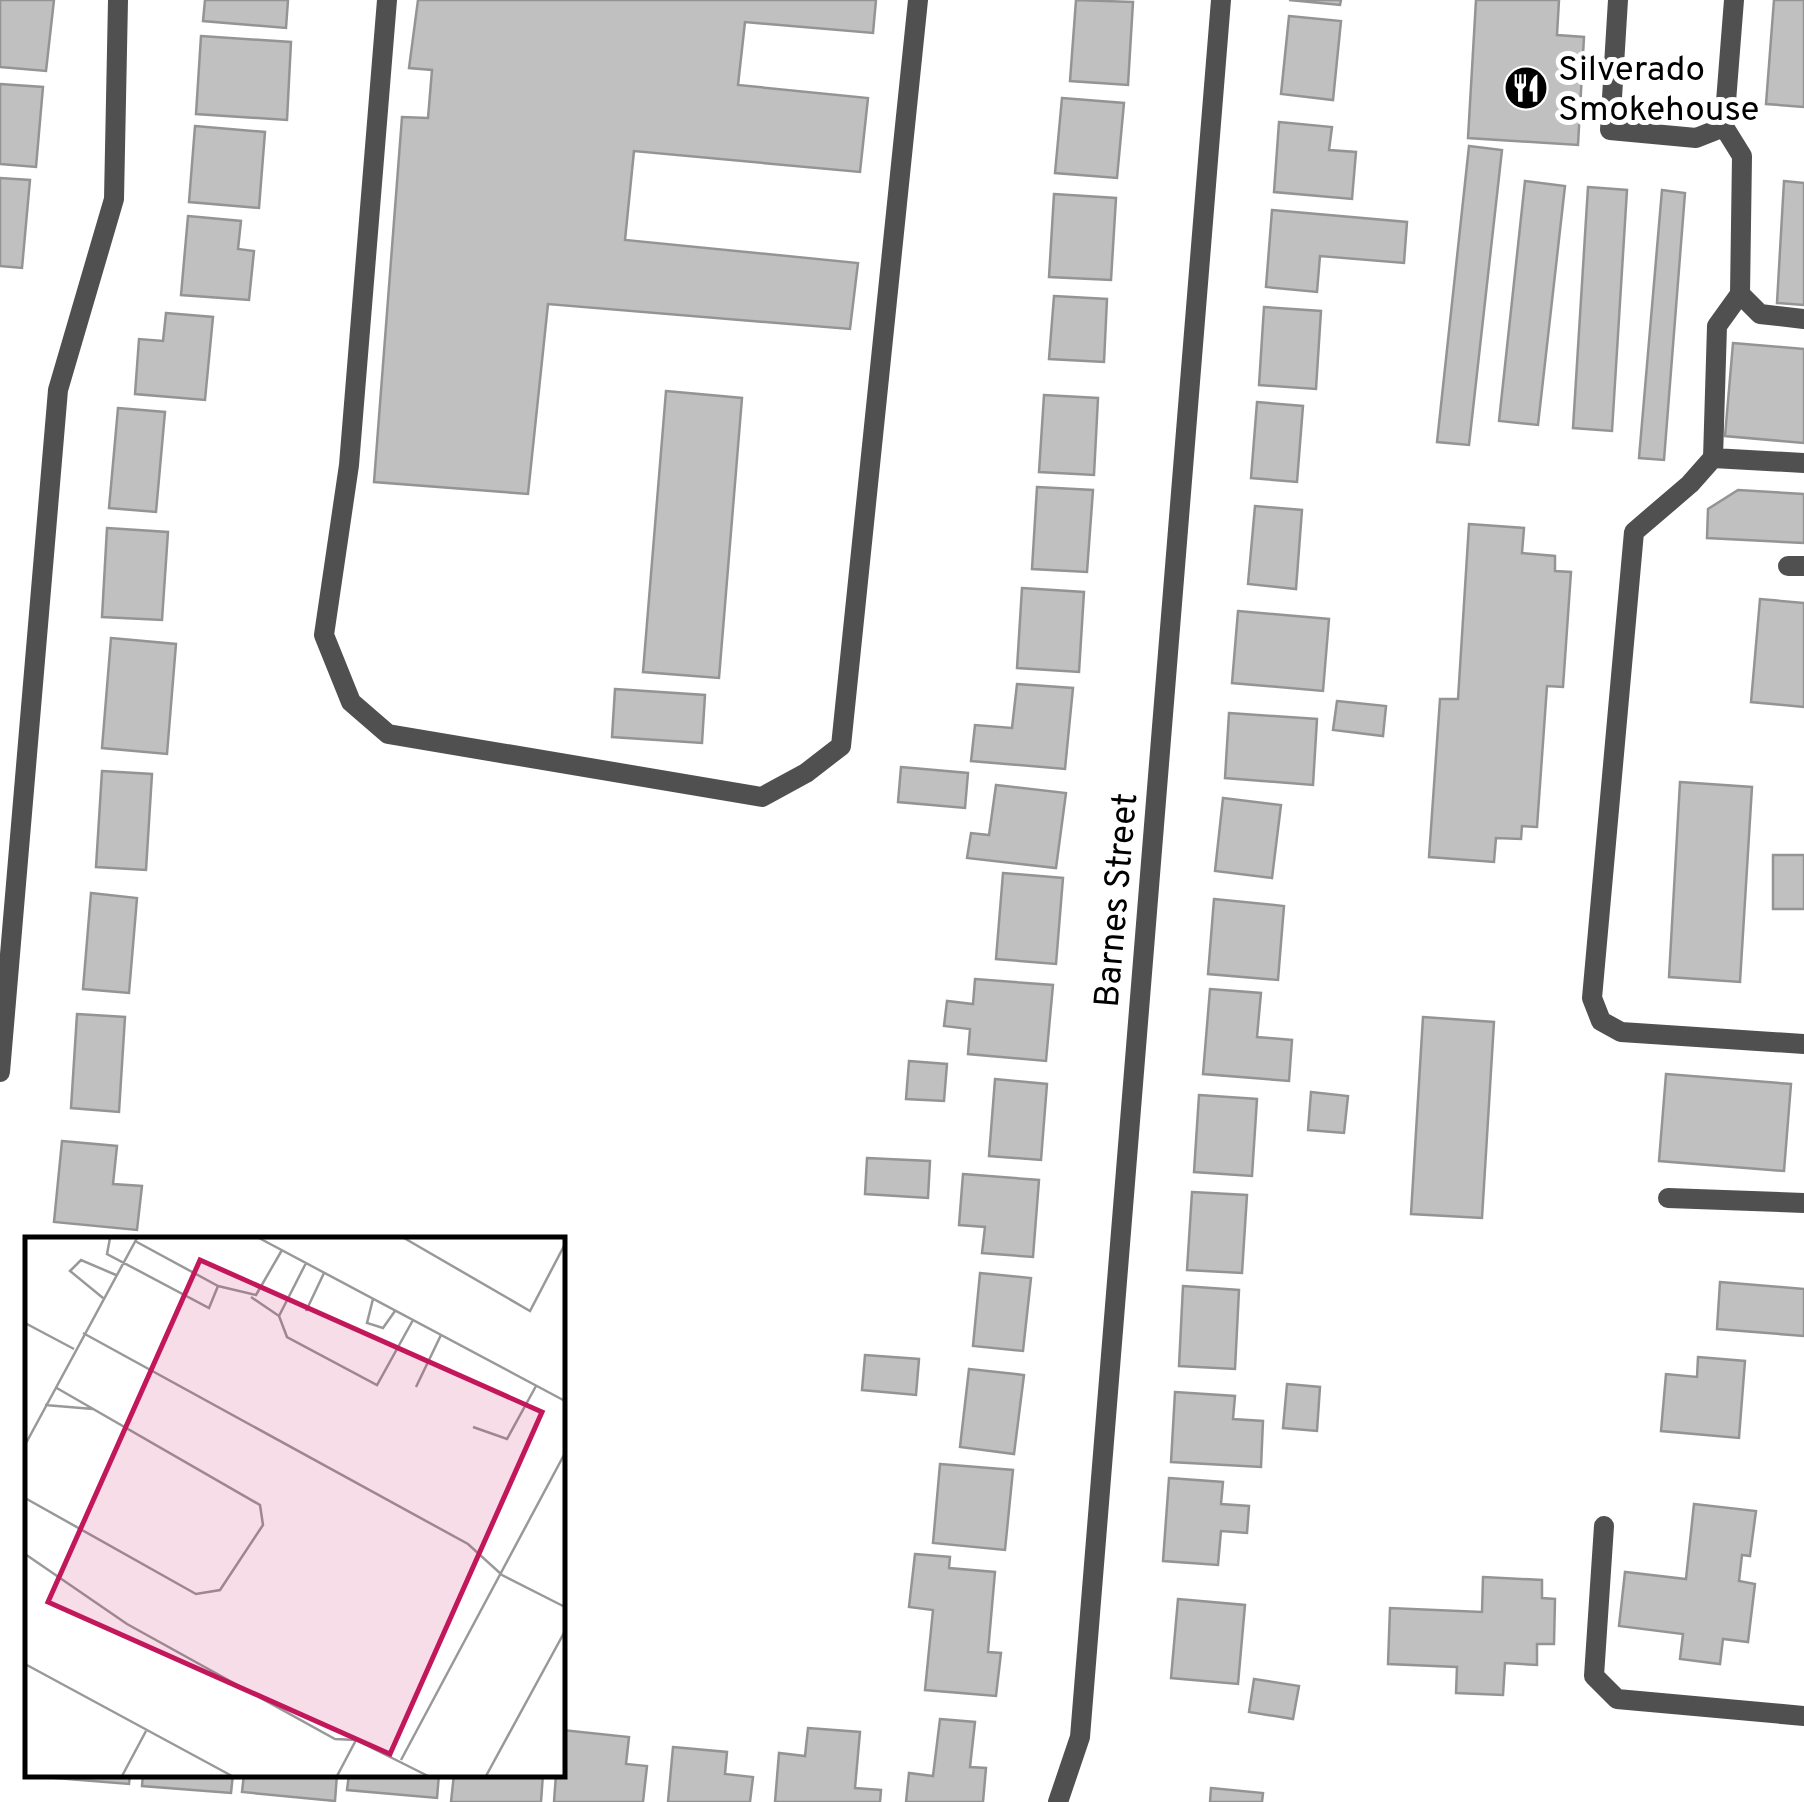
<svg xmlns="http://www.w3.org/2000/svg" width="1804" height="1802" font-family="Overpass,sans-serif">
<rect width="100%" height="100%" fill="#fff"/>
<g fill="#c0c0c0" stroke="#949494" stroke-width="2.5">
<polygon points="0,0 54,0 46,71 0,67"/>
<polygon points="205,0 288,0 286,28 203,21"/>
<polygon points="418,0 876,0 873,33 745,22 738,85 868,98 860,172 634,151 625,240 858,263 850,329 548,304 528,494 374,482 402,117 428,118 432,70 409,68"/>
<polygon points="1076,0 1133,2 1128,85 1070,81"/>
<polygon points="1289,0 1341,0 1340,5"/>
<polygon points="1476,0 1559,0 1557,35 1584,37 1578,145 1468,138"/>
<polygon points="1774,0 1804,0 1804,107 1766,104"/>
<polygon points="1289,16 1341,21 1333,100 1281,94"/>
<polygon points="201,36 291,42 287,120 196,114"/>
<polygon points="0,84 43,87 36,167 0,164"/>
<polygon points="1062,98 1124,103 1117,178 1055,173"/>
<polygon points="1279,122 1332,127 1329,150 1356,152 1352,199 1274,192"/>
<polygon points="195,126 265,132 259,208 189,202"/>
<polygon points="1469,146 1502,150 1469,445 1437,442"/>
<polygon points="0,178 30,180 22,268 0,266"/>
<polygon points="1525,181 1565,186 1538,425 1499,421"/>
<polygon points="1784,181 1804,183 1804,305 1777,303"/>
<polygon points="1588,187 1627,190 1612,431 1573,428"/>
<polygon points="1662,190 1685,193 1664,460 1639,458"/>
<polygon points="1054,194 1116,198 1111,280 1049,277"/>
<polygon points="1272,210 1407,222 1404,263 1320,256 1317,292 1266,287"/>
<polygon points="188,216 241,221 238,249 254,251 249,300 181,295"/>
<polygon points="1054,296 1107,299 1104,362 1049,359"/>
<polygon points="1264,307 1321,311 1316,389 1259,385"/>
<polygon points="166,313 213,317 205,400 135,394 139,339 163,341"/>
<polygon points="1733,343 1804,349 1804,443 1725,436"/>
<polygon points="666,391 742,398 719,678 643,672"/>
<polygon points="1044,395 1098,398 1094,475 1039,472"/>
<polygon points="1257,402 1303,406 1297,482 1251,478"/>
<polygon points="118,408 165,412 156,512 109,508"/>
<polygon points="1037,487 1093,490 1087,572 1032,569"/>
<polygon points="1738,490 1804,494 1804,543 1707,538 1708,509"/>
<polygon points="1255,506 1302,510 1296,589 1248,584"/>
<polygon points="1469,524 1524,528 1522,553 1555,556 1555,571 1571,572 1563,687 1547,686 1537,827 1522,826 1521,839 1496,838 1494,862 1429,857 1440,699 1458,699"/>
<polygon points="107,528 168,532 162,620 102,617"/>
<polygon points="1022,588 1084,592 1079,672 1017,668"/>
<polygon points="1760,599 1804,603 1804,707 1751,702"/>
<polygon points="1238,611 1329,619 1323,691 1232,683"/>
<polygon points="111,638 176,644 167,754 102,748"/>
<polygon points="1017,684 1073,688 1065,769 971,761 975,725 1012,728"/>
<polygon points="615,689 705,695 702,743 612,737"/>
<polygon points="1337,701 1386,706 1383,736 1333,730"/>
<polygon points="1229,713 1317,719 1313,785 1225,778"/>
<polygon points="901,767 968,773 965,808 898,802"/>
<polygon points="102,771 152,774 146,870 96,867"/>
<polygon points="1680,782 1752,787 1740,982 1669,977"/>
<polygon points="996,785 1066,793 1056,868 967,858 971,833 989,835"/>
<polygon points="1223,798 1281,805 1272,878 1215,871"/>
<rect x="1773" y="855" width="31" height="54"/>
<polygon points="1003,873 1063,878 1056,964 996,959"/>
<polygon points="91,893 137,898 129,993 83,989"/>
<polygon points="1214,899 1284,906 1278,980 1208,974"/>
<polygon points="975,979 1053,985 1046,1061 968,1054 970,1029 944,1026 947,1001 973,1004"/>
<polygon points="1210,989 1261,993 1257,1037 1292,1040 1289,1081 1203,1074"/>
<polygon points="77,1014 125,1017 119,1112 71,1108"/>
<polygon points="1423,1017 1494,1022 1482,1218 1411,1214"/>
<polygon points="909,1061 947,1064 944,1101 906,1099"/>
<polygon points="1666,1074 1791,1084 1784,1171 1659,1161"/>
<polygon points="995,1079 1047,1084 1041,1160 989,1156"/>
<polygon points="1311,1092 1348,1096 1344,1133 1308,1130"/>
<polygon points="1199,1095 1257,1099 1252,1176 1194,1172"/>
<polygon points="62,1141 117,1146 113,1184 142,1186 137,1230 54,1222"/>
<polygon points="867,1158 930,1161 928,1198 865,1194"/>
<polygon points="963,1174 1039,1180 1033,1257 982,1253 985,1227 959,1225"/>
<polygon points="1192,1192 1247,1195 1242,1273 1187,1270"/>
<polygon points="980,1273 1031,1278 1023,1351 973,1346"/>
<polygon points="1720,1282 1804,1289 1804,1336 1717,1329"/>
<polygon points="1183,1286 1239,1290 1235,1369 1179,1366"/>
<polygon points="865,1355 919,1359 916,1395 862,1390"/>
<polygon points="1698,1357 1745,1361 1739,1438 1661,1431 1666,1374 1697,1377"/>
<polygon points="969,1369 1024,1375 1014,1454 960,1447"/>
<polygon points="1287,1384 1320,1387 1317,1431 1283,1428"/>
<polygon points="1175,1392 1235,1396 1233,1419 1263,1421 1261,1467 1171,1462"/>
<polygon points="940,1464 1013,1470 1005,1550 933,1543"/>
<polygon points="1169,1478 1223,1482 1221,1504 1249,1506 1247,1533 1221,1531 1218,1565 1163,1561"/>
<polygon points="1694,1504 1756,1511 1750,1556 1742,1555 1739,1581 1755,1584 1748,1642 1723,1639 1720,1664 1680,1659 1683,1634 1619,1626 1625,1572 1686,1579"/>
<polygon points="915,1554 950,1557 949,1568 995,1572 988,1652 1001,1653 996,1696 925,1690 933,1610 909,1607"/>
<polygon points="1483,1577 1542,1580 1542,1598 1555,1599 1554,1644 1537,1644 1537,1665 1505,1663 1503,1695 1456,1693 1457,1667 1388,1664 1390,1608 1482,1612"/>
<polygon points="1178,1599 1245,1605 1238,1684 1171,1678"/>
<polygon points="1254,1679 1299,1686 1293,1719 1249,1712"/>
<polygon points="940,1719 975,1722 970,1767 986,1768 983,1802 906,1802 909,1773 933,1776"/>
<polygon points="808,1728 860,1732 855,1788 881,1790 880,1802 775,1802 779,1753 805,1756"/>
<polygon points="562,1730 629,1737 626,1764 647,1766 643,1802 554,1802 556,1774 562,1774"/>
<polygon points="673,1747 727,1752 725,1774 753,1777 750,1802 668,1802"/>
<polygon points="44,1774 130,1774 129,1784 44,1777"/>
<polygon points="143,1774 233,1774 231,1793 142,1786"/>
<polygon points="244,1774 337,1774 335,1801 242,1792"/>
<polygon points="349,1774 439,1774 437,1798 347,1790"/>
<polygon points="454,1774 543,1774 541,1802 451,1802"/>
<polygon points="1211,1788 1263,1793 1262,1802 1210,1802"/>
</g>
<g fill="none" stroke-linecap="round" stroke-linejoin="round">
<g stroke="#505050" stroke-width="20">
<polyline points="387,0 349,465 324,635 351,702 388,734 762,797 806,773 841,746 918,0"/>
<polyline points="1618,0 1610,130 1696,138 1724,127 1734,0"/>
<polyline points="1724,127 1742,156 1740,294 1760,314 1804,319"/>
<polyline points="1740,294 1717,326 1713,458 1804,463"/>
<polyline points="1713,458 1690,484 1634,532 1592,998 1601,1021 1621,1032 1804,1044"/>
<polyline points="1788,566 1804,566"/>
<polyline points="1668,1198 1804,1203"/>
<polyline points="1604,1526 1594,1676 1617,1699 1804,1716"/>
</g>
<g stroke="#505050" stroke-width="20">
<polyline points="0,1072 58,390 114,199 118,0"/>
<polyline points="1058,1802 1080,1737 1221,0"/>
</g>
</g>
<defs>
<symbol id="restaurant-disc" viewBox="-11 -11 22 22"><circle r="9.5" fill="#000" stroke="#fff"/><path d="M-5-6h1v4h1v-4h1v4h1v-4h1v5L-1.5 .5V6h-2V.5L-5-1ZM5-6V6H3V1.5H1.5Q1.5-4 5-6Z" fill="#fff"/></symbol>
</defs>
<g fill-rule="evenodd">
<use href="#restaurant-disc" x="1501" y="63" width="50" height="50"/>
</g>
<g text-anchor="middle" stroke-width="10" stroke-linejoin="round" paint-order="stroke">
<g font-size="35" fill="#000" stroke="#fff" text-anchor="start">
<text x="1558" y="80">Silverado<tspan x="1558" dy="40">Smokehouse</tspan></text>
</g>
<g font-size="35" fill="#000" stroke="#fff">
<text transform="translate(1115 900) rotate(-85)" y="12">Barnes Street</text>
</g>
</g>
<g transform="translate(25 1237)">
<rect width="540" height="540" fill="#fff"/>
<path fill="none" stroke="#999" stroke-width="2.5" d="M85,1L82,17L184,71L193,49L110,4M234,1L540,164M379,1L505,74L540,7M193,49L231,58L257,13M226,60L254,79L281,26M78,61L45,34L56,23L91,38M348,62L342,86L358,91L370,74M281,74L299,36M254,79L262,100L352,148L388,83M0,86L49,112M58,96L443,307L477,338L540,370M391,150L416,98M20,168L68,172M448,190L482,202L511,149M0,208L112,1M0,261L171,357L195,353L238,288L235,268L30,150M0,317L102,387L310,502L331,503L403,539M0,427L207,539M376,523L540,216M97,539L121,494M312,539L331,503M461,539L540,394"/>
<path fill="#c2185b" fill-opacity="0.15" stroke="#c2185b" stroke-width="5" d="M175,23L517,175L365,517L23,365Z"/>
<rect width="540" height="540" fill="none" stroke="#000" stroke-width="5"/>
</g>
</svg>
